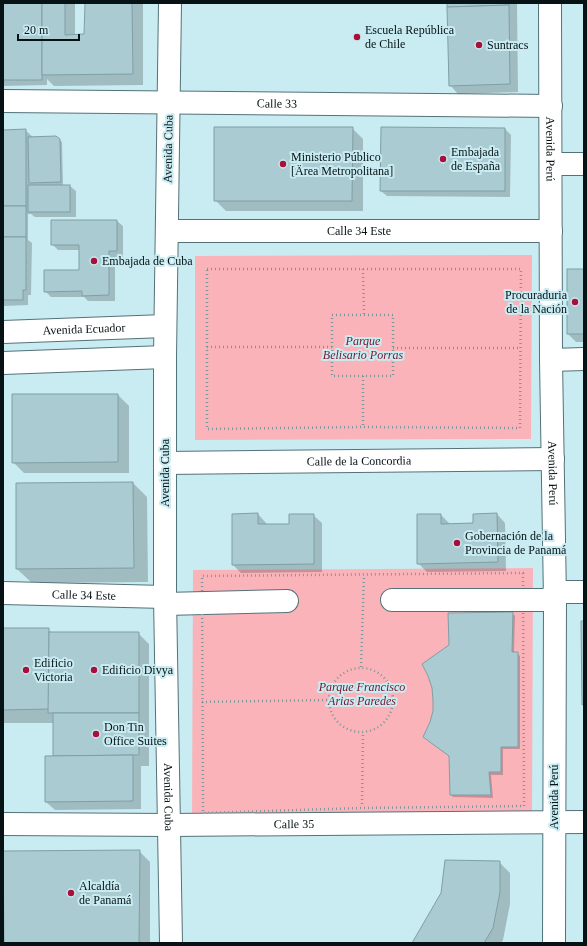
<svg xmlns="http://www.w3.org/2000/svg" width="587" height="946" font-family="'Times New Roman',serif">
<rect width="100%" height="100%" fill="#c9ebf2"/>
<g fill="#fab4b9">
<polygon points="532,255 531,439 195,440 195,256"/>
<polygon points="533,568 532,818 192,820 193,570"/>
</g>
<g fill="#0003">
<polygon points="3,3 75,3 75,36 85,35 86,3 143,3 143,85 54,86 47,79 47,85 3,86"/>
<polygon points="449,3 517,3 518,92 458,94 450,85"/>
<polygon points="352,128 363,139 363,211 226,211 215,200"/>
<polygon points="505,129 511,135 510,197 387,196 381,191"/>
<polygon points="3,131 26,131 33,137 56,137 62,142 63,186 70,186 76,191 76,217 35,217 31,214 28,214 28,240 32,243 31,295 28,295 28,305 3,306"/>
<polygon points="117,221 123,226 123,257 115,257 115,301 88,301 84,297 51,297 45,291 80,271 80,250 58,250 52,244"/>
<polygon points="584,270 584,342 576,342 568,334"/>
<polygon points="118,395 129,406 129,473 24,473 13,462"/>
<polygon points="133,483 147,497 148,582 32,583 17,569"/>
<polygon points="258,514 266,523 266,525 290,525 313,515 322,523 322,572 241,573 233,565"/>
<polygon points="497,514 505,523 506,571 427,572 418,563 441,515 449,523 449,525 474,524"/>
<polygon points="512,613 515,616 514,653 517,653 520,656 520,749 503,749 503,775 491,775 493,798 453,797 451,795 450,757 424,737"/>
<polygon points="3,629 48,629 52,633 138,633 149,644 149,766 141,766 141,809 55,810 46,802 54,757 54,723 3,723"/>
<polygon points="139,851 150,862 150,943 3,943 3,852"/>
<polygon points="499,862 510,873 510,904 503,940 501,943 413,943"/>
</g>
<g fill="#aacbd2" stroke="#7f9fa5">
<rect x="3" y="3" width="39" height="77"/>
<polygon points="42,3 65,3 65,35 84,34 85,3 132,3 133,74 42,75"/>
<polygon points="447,3 509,3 509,5 447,7"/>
<polygon points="509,5 510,84 449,86 447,7"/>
<polygon points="214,127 353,127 352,201 214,201"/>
<polygon points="381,127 505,128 505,191 380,191"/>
<polygon points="26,129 26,206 3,206 3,130"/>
<polygon points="56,136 60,139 61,182 29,183 28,137"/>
<rect x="28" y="185" width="42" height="27"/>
<rect x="3" y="206" width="23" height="31"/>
<polygon points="51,220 117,220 117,251 109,251 109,295 82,296 82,291 44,292 44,270 79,270 79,245 51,245"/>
<polygon points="3,237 26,237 26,290 23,290 23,300 3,300"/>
<rect x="567" y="269" width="17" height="65"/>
<polygon points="12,394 118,394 118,462 12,463"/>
<polygon points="133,482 134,568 16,569 16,483"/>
<polygon points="258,513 258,524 289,524 289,514 314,514 314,564 232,565 232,514"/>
<polygon points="497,513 498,562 417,564 417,514 441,514 441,524 473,523 473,514"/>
<polygon points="513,612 512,652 518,652 518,747 501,747 501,772 489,772 491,795 450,795 449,756 423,737 430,722 433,711 433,700 432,688 428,676 422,664 449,645 448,613"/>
<polygon points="581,621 584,621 584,704 582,705"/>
<polygon points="3,628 49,628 49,709 3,710"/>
<polygon points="49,632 139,632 139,713 48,713"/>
<polygon points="53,713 139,713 139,755 53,756"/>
<polygon points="133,755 133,801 45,802 45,756"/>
<polygon points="140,850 139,943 4,943 3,851"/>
<polygon points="445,860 500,861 500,892 493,928 484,943 412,943 441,893"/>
</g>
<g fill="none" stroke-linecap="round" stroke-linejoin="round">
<defs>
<g id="minor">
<path id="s1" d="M170,3L165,357V597L171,943"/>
<path id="s2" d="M3,101L551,106"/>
<polyline points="551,164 584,164"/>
<path id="s3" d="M167,231H551"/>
<path id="s4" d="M3,332L165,326"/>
<polyline points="551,360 584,359"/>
<polyline points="3,363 165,357"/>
<path id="s5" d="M165,463L553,459"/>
<polyline points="554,592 584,592"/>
<path id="s6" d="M3,593L165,597"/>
<polyline points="392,600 555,600"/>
<polyline points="165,604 287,601"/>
<path id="s7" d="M3,824L169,825L584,822"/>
</g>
<g id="major">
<path id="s8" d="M550,3L551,360L555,600L554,943"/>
</g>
</defs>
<use href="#minor" stroke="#537278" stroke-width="24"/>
<use href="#major" stroke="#537278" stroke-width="24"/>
<g stroke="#7d979c" stroke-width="2.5" stroke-dasharray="1 3" stroke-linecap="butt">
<polygon points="207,269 521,269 520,428 363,427 207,429"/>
<polyline points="363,269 364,315"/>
<rect x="332" y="315" width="61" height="61"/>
<polyline points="207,347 332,347"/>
<polyline points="393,348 520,348"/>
<polyline points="363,376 363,427"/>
<polygon points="523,573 524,806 362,808 203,813 202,576"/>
<polyline points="361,667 364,575"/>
<circle cx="361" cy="700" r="32"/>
<polyline points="202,702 329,700"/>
<polyline points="362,804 363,732"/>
</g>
<use href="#minor" stroke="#fff" stroke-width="22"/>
<use href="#major" stroke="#fff" stroke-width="22"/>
</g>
<g fill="#a8103b" stroke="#c9ebf2" stroke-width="1.5">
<circle cx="357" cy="37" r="4"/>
<circle cx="479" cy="45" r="4"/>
<circle cx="443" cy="159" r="4"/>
<circle cx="283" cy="164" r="4"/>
<circle cx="94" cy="261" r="4"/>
<circle cx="575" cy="302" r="4"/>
<circle cx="457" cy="543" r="4"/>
<circle cx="26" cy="670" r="4"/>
<circle cx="94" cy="670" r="4"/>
<circle cx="96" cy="734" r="4"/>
<circle cx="71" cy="893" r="4"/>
</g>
<g text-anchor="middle" stroke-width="4" stroke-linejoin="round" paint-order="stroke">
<g font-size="12" fill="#061214" stroke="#c9ebf2" text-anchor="start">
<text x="365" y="34">Escuela República<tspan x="365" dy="14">de Chile</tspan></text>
<text x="487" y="49">Suntracs</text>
<text x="451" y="156">Embajada<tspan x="451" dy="14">de España</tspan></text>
<text x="291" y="161">Ministerio Público<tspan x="291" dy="14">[Ärea Metropolitana]</tspan></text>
<text x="102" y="265">Embajada de Cuba</text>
<text x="567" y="299" text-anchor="end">Procuraduria<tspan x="567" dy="14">de la Nación</tspan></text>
<text x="465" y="540">Gobernación de la<tspan x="465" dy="14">Provincia de Panamá</tspan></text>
<text x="34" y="667">Edificio<tspan x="34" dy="14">Victoria</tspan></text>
<text x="102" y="674">Edificio Divya</text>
<text x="104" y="731">Don Tin<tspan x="104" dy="14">Office Suites</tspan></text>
<text x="79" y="890">Alcaldía<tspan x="79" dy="14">de Panamá</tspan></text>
</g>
<g font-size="12" fill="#061214" stroke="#c9ebf2">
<text dy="4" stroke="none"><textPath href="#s2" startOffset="274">Calle 33</textPath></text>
<text transform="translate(168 149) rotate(-89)" y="4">Avenida Cuba</text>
<text dy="4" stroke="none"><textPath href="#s8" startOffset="146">Avenida Perú</textPath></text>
<text dy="4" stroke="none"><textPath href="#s3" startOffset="192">Calle 34 Este</textPath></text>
<text dy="4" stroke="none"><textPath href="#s4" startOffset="81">Avenida Ecuador</textPath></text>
<text dy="4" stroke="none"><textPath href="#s5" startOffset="194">Calle de la Concordia</textPath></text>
<text transform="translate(165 473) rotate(-90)" y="4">Avenida Cuba</text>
<text dy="4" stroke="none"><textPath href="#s8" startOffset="470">Avenida Perú</textPath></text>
<text dy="4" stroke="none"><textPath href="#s6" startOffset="81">Calle 34 Este</textPath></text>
<text dy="4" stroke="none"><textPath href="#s1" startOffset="794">Avenida Cuba</textPath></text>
<text transform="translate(554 797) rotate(-90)" y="4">Avenida Perú</text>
<text dy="4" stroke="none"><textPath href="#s7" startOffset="291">Calle 35</textPath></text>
</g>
<g font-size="12" font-style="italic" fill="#74162b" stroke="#c9ebf2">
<text x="363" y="345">Parque<tspan x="363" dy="14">Belisario Porras</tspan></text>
<text x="362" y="691">Parque Francisco<tspan x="362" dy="14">Arias Paredes</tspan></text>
</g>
</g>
<rect width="587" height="946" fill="none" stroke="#061214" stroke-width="8"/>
<path d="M18 34v6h61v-6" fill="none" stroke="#061214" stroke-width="2"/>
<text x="24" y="34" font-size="12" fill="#061214" stroke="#c9ebf2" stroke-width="3" paint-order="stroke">20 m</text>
</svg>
